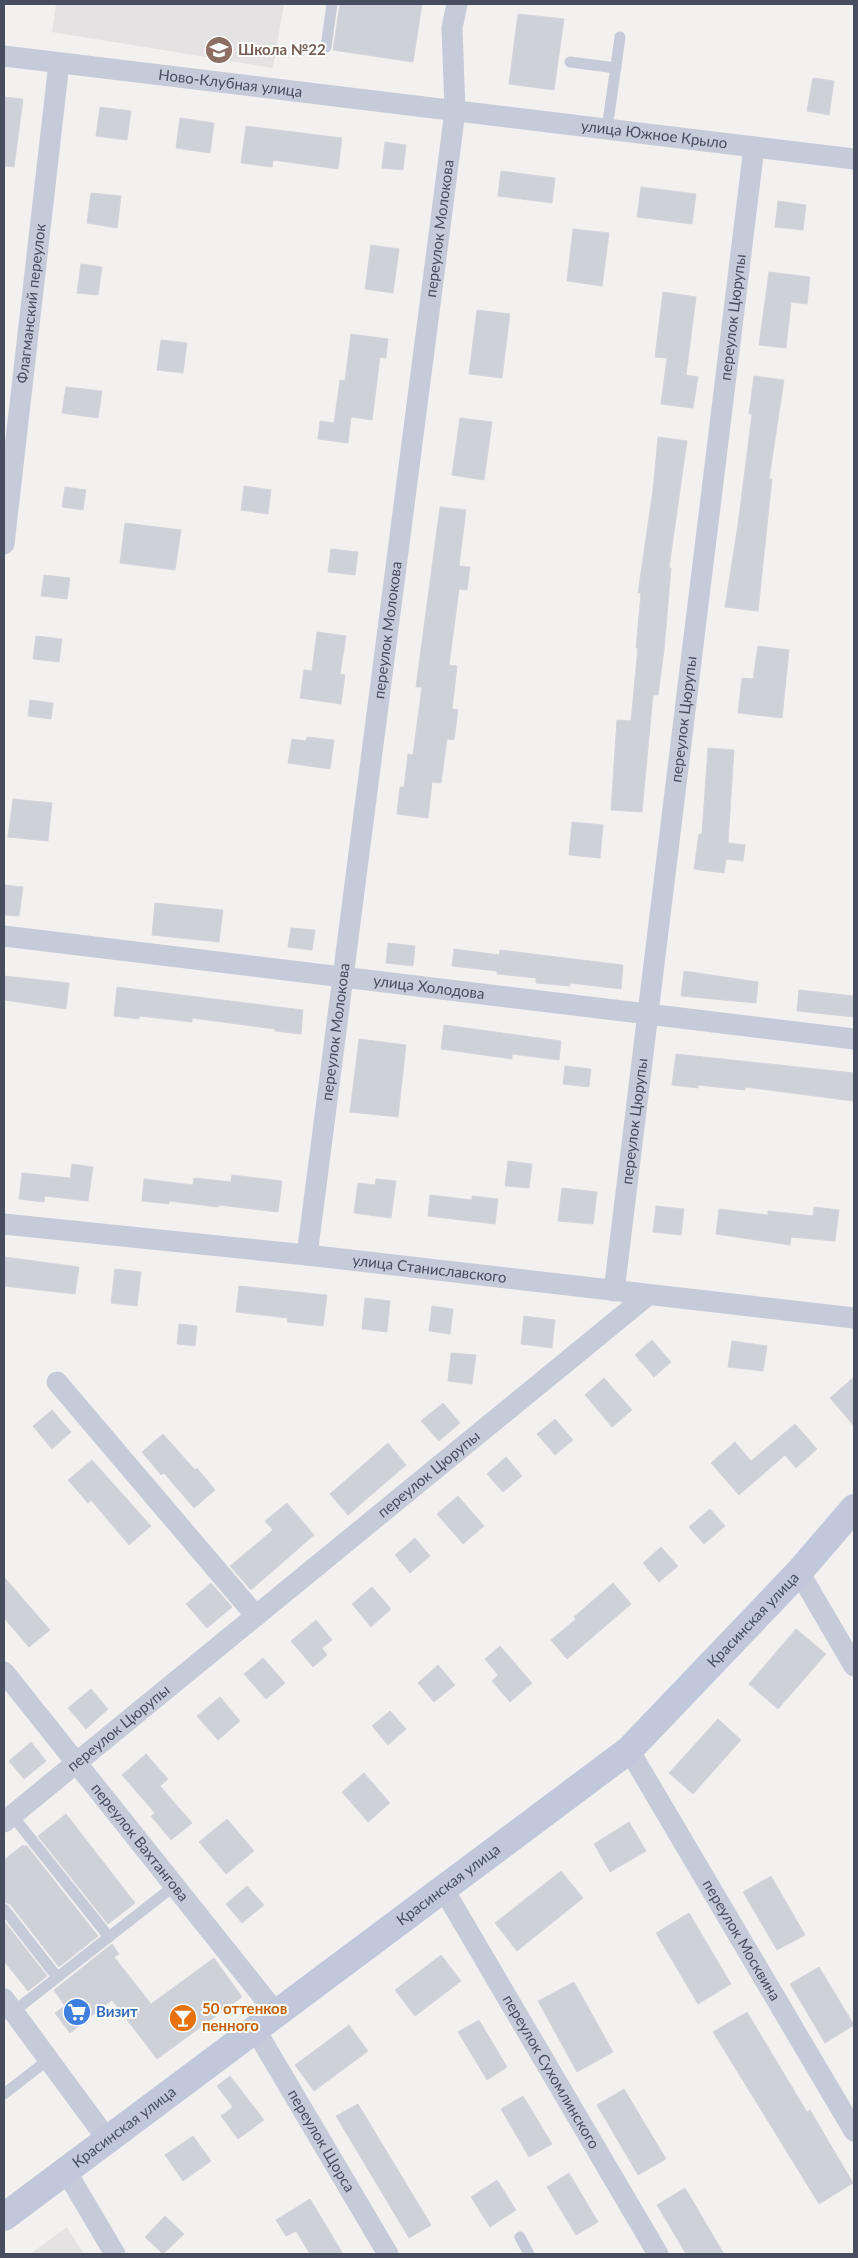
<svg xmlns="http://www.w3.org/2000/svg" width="858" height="2258" font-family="Lato,sans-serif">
<rect width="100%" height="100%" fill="#f3f1f0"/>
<g fill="#e4e2e2">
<polygon points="56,4 284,4 273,68 52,32"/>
<polygon points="67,2227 84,2254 30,2254"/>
</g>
<g fill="#cfd1d8" stroke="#d4d4dc">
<polygon points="340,4 422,4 413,62 333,50"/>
<polygon points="518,14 564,19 554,90 509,84"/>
<polygon points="813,78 834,81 829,115 807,111"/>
<polygon points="4,97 23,99 14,167 4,166"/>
<polygon points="100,107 131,111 127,140 96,136"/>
<polygon points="180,118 214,123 210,153 176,148"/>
<polygon points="246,126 342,138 338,169 273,160 272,167 241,163"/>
<polygon points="385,142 406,145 403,170 382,168"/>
<polygon points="501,171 555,178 552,203 498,196"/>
<polygon points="641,187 696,194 692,224 637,217"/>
<polygon points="91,193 121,196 117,228 87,223"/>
<polygon points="778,201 806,205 803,230 775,227"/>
<polygon points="573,229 609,233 602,286 567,281"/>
<polygon points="371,245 399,249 393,293 365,289"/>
<polygon points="81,264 102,267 98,295 77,293"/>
<polygon points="769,272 810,277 807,304 791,302 786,348 759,345"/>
<polygon points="663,292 696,297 686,375 698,377 693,408 661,404 667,358 655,357"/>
<polygon points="477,310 510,314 502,378 469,374"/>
<polygon points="351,334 388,339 386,358 380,357 372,420 351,417 348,443 318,439 320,421 334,423 340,380 345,381"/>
<polygon points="161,340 187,343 183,373 157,370"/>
<polygon points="754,376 784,380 769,479 772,479 758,611 725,607 738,525 752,414 749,414"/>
<polygon points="66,387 102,391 98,418 62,413"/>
<polygon points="460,418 492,422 484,480 452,475"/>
<polygon points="658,437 687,441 669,568 671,568 664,650 658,695 653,695 642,812 611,810 617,720 631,721 638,648 636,648 641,593 638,593 653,490"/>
<polygon points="244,486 271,490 268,514 241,510"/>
<polygon points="65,487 86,490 83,510 62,507"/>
<polygon points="440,507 466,510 459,566 470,567 467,590 459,589 449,665 457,666 452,709 458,710 454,740 447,739 441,783 432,782 428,818 397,814 400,787 404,787 408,754 413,755 422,687 416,687"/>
<polygon points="125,523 181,530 175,570 120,563"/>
<polygon points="331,549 358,552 355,575 328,572"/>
<polygon points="44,575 70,578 67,599 41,596"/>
<polygon points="317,632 346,636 340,674 345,675 341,704 300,698 304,670 312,671"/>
<polygon points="36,636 62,639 59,662 33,659"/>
<polygon points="758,646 789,650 782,718 738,713 742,678 753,679"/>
<polygon points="30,700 53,703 51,719 28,716"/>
<polygon points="307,737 334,740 330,769 288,763 292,739 306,741"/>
<polygon points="708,748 734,750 728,843 745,845 743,861 726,859 724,873 694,869 699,834 702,834"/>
<polygon points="13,799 52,803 48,841 8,837"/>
<polygon points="572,822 603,825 600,858 569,855"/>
<polygon points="4,885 23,887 19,916 4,915"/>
<polygon points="155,903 223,910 219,942 152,935"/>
<polygon points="291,928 315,930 312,950 288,947"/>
<polygon points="388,943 415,946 413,966 386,963"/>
<polygon points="454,949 499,955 500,950 623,965 621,989 570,983 570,986 536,983 536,978 497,974 497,971 452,966"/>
<polygon points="684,971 758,982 756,1003 681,996"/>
<polygon points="4,976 69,983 66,1009 4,1000"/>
<polygon points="117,987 303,1010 301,1034 275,1031 275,1029 192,1018 192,1022 140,1016 139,1019 114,1016"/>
<polygon points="799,990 854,996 854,1017 797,1011"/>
<polygon points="444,1025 561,1041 559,1060 512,1054 512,1059 441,1049"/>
<polygon points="359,1039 406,1045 398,1117 350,1112"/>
<polygon points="676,1054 854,1073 853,1101 745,1087 745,1090 698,1085 698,1088 672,1085"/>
<polygon points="565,1066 591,1069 589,1087 563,1084"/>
<polygon points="508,1161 532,1164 529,1188 505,1186"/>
<polygon points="72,1164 93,1167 88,1201 45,1196 44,1202 19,1199 22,1173 70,1178"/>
<polygon points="232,1175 282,1181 278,1212 219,1205 218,1207 169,1201 169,1204 142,1201 144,1179 193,1185 194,1178 231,1182"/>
<polygon points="376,1179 396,1181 391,1218 354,1213 358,1183 375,1185"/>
<polygon points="562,1188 597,1192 593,1224 558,1221"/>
<polygon points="430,1195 472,1200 472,1196 498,1199 495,1224 428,1216"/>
<polygon points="656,1206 684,1209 681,1235 653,1232"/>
<polygon points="814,1207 839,1210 835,1241 791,1237 790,1245 716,1234 719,1209 768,1215 768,1211 813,1216"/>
<polygon points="4,1257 79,1267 75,1294 4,1286"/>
<polygon points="115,1269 141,1272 137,1306 111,1303"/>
<polygon points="239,1286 327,1295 323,1326 287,1322 288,1318 236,1312"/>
<polygon points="365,1298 390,1301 387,1332 362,1329"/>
<polygon points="432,1306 453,1309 450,1334 429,1331"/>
<polygon points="524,1316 555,1320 552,1348 521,1344"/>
<polygon points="179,1324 197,1326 195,1346 177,1344"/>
<polygon points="652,1340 671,1362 654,1377 635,1355"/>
<polygon points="732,1341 767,1346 763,1371 728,1367"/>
<polygon points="451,1353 476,1355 472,1384 448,1381"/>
<polygon points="854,1377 854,1426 830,1398"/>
<polygon points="604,1378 632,1410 612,1427 585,1395"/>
<polygon points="443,1403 460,1423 439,1441 421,1421"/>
<polygon points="52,1410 71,1432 52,1449 33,1426"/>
<polygon points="555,1419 573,1440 555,1455 537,1434"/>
<polygon points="795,1424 817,1449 796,1468 785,1455 739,1495 711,1463 735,1442 751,1461"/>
<polygon points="163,1434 195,1470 197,1468 215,1490 194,1508 164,1473 161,1475 142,1452"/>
<polygon points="388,1443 406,1465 348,1515 330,1494"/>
<polygon points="506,1457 522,1476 503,1492 487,1474"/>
<polygon points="92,1460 151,1526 129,1545 91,1500 88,1503 68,1480"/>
<polygon points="458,1496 484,1526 463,1544 437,1514"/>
<polygon points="287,1503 314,1535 251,1590 230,1566 273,1530 265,1521"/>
<polygon points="710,1509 725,1526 704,1544 689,1527"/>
<polygon points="415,1538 430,1556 410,1573 395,1555"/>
<polygon points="661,1547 678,1566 659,1582 643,1563"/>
<polygon points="4,1577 50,1630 29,1647 4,1618"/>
<polygon points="211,1583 232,1607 207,1628 186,1604"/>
<polygon points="613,1583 631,1604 567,1659 551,1640 576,1619 574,1617"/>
<polygon points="372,1587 391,1609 371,1627 352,1604"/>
<polygon points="316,1620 332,1640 322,1648 327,1655 313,1667 291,1641"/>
<polygon points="796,1629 826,1654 778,1709 749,1684"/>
<polygon points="500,1646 532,1683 510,1702 492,1681 498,1675 485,1659"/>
<polygon points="263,1658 285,1683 266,1699 244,1674"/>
<polygon points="438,1665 455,1685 434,1702 418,1683"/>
<polygon points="91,1689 108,1709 86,1729 68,1708"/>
<polygon points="220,1697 240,1721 218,1740 197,1716"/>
<polygon points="390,1711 406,1729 388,1745 372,1726"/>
<polygon points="718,1719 741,1740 693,1794 669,1773"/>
<polygon points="31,1742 46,1761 24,1779 9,1761"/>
<polygon points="146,1754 168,1779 160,1786 192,1823 171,1840 151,1816 155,1813 122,1775"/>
<polygon points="364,1773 390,1803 368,1822 342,1792"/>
<polygon points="66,1814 135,1903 108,1924 38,1836"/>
<polygon points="227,1819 254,1851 226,1874 199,1842"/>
<polygon points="629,1822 646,1851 610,1872 594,1844"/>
<polygon points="23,1845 24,1847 26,1845 98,1936 59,1967 10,1904 4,1902 4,1860"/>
<polygon points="561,1871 583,1898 517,1951 495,1923"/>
<polygon points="771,1876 805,1935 777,1950 743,1892"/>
<polygon points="247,1886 264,1905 242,1923 226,1904"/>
<polygon points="689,1913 731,1984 698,2004 656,1933"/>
<polygon points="4,1921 47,1976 28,1991 4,1961"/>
<polygon points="112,1944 119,1954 114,1957 151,2004 214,1958 242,1997 157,2059 112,2000 70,2033 55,2013 65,2006 54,1990"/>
<polygon points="441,1955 461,1981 415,2016 395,1990"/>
<polygon points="819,1967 854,2025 825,2043 790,1984"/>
<polygon points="574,1982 613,2052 577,2072 538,2001"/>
<polygon points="747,2012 807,2112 810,2110 853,2183 819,2204 713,2032"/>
<polygon points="479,2020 507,2067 487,2080 458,2032"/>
<polygon points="349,2025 368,2051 314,2091 295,2065"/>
<polygon points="230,2076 264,2120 238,2139 221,2116 233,2107 217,2086"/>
<polygon points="624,2089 666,2159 638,2175 597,2105"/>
<polygon points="523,2096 552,2144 529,2157 501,2109"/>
<polygon points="358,2104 431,2225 409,2238 336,2116"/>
<polygon points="193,2136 211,2161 183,2181 165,2155"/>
<polygon points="569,2173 598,2222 576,2235 547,2187"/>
<polygon points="497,2180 516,2210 490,2227 471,2197"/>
<polygon points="685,2188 724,2254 686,2254 657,2205"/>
<polygon points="310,2199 343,2254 310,2254 296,2231 286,2236 276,2220"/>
<polygon points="165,2216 184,2234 163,2254 145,2237"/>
</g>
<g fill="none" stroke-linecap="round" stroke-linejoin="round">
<g stroke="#c6cbd9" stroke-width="11">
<polyline points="326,47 332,4"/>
<polyline points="570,62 616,68"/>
<polyline points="607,129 620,37"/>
<polyline points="12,1815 109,1937"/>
<polyline points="4,1909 57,1977"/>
<polyline points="13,2012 174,1886"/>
<polyline points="4,2094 49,2059"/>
<polyline points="520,2237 529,2254"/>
</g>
<g stroke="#c6cbd9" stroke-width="21">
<path id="s1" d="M4,56L854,159"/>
<path id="s2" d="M4,544L59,63"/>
<path id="s3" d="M4,936L854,1039"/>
<path id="s4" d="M4,1224L307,1255L854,1318"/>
<path id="s5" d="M307,1255L455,111L452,28L457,4"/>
<path id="s6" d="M614,1291L754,147"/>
<polyline points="57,1382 256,1616"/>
<polyline points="799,1572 854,1666"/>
<path id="s7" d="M4,1672L276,2013"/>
<path id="s8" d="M629,1750L854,2131"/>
<path id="s9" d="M4,1822L648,1295"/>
<path id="s10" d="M444,1890L658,2254"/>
<polyline points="4,1999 107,2139"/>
<path id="s11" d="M255,2029L388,2254"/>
<polyline points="66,2171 115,2254"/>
</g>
<path stroke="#c1c8db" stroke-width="28" id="s12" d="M4,2217L629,1750L799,1572L854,1508"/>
</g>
<defs>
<symbol id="school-disc" viewBox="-11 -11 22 22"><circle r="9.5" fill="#8d6e63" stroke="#fff"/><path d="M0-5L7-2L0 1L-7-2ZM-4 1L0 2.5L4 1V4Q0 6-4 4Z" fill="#fff"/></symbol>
<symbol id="supermarket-disc" viewBox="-11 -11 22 22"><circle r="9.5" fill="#3f7fe0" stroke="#fff"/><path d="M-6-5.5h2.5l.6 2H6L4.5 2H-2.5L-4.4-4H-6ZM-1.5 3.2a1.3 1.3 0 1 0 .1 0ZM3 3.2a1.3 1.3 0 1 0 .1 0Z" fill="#fff"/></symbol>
<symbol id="bar-disc" viewBox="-11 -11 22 22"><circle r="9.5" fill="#e8710a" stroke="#fff"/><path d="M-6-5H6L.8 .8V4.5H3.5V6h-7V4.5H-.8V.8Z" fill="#fff"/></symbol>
</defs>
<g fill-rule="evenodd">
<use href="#school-disc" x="203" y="34" width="32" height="32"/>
<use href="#supermarket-disc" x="61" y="1996" width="32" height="32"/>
<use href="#bar-disc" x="167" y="2002" width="32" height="32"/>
</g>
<g text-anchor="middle" stroke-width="4" stroke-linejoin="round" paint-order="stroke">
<g font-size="15" font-weight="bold" fill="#785e54" stroke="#fff" text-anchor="start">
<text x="238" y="55">Школа №22</text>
</g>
<g font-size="15" fill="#464e60" stroke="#fff">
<text dy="5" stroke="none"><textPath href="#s1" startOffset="228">Ново-Клубная улица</textPath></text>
<text dy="5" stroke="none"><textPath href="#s1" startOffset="655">улица Южное Крыло</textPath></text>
<text dy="5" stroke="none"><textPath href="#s5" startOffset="1035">переулок Молокова</textPath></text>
<text dy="5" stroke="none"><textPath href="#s2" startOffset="242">Флагманский переулок</textPath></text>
<text dy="5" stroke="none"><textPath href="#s6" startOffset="981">переулок Цюрупы</textPath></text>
<text dy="5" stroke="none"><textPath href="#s5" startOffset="630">переулок Молокова</textPath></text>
<text dy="5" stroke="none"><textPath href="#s6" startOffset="576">переулок Цюрупы</textPath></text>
<text dy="5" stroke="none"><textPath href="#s3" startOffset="428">улица Холодова</textPath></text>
<text dy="5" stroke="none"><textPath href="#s5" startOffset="225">переулок Молокова</textPath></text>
<text dy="5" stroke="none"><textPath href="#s6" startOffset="171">переулок Цюрупы</textPath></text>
<text dy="5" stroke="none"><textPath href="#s4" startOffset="428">улица Станиславского</textPath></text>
<text dy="5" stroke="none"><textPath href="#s9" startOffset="549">переулок Цюрупы</textPath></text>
<text dy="5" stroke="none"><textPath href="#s12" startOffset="960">Красинская улица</textPath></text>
<text dy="5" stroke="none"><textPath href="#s9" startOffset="148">переулок Цюрупы</textPath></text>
<text dy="5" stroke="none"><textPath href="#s7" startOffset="218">переулок Вахтангова</textPath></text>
<text dy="5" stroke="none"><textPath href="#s12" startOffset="555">Красинская улица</textPath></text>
<text dy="5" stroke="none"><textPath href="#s8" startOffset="221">переулок Москвина</textPath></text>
<text dy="5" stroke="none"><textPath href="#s10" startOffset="211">переулок Сухомлинского</textPath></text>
<text dy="5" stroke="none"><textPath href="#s12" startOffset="150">Красинская улица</textPath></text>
<text dy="5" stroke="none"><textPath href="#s11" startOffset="130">переулок Щорса</textPath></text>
</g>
<g font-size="15" font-weight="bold" fill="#c56008" stroke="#fff" text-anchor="start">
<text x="202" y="2014">50 оттенков<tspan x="202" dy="17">пенного</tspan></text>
</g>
<g font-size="15" font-weight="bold" fill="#366cbe" stroke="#fff" text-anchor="start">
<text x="96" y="2017">Визит</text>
</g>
</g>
<rect width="858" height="2258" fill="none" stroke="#464e60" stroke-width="10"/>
</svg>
